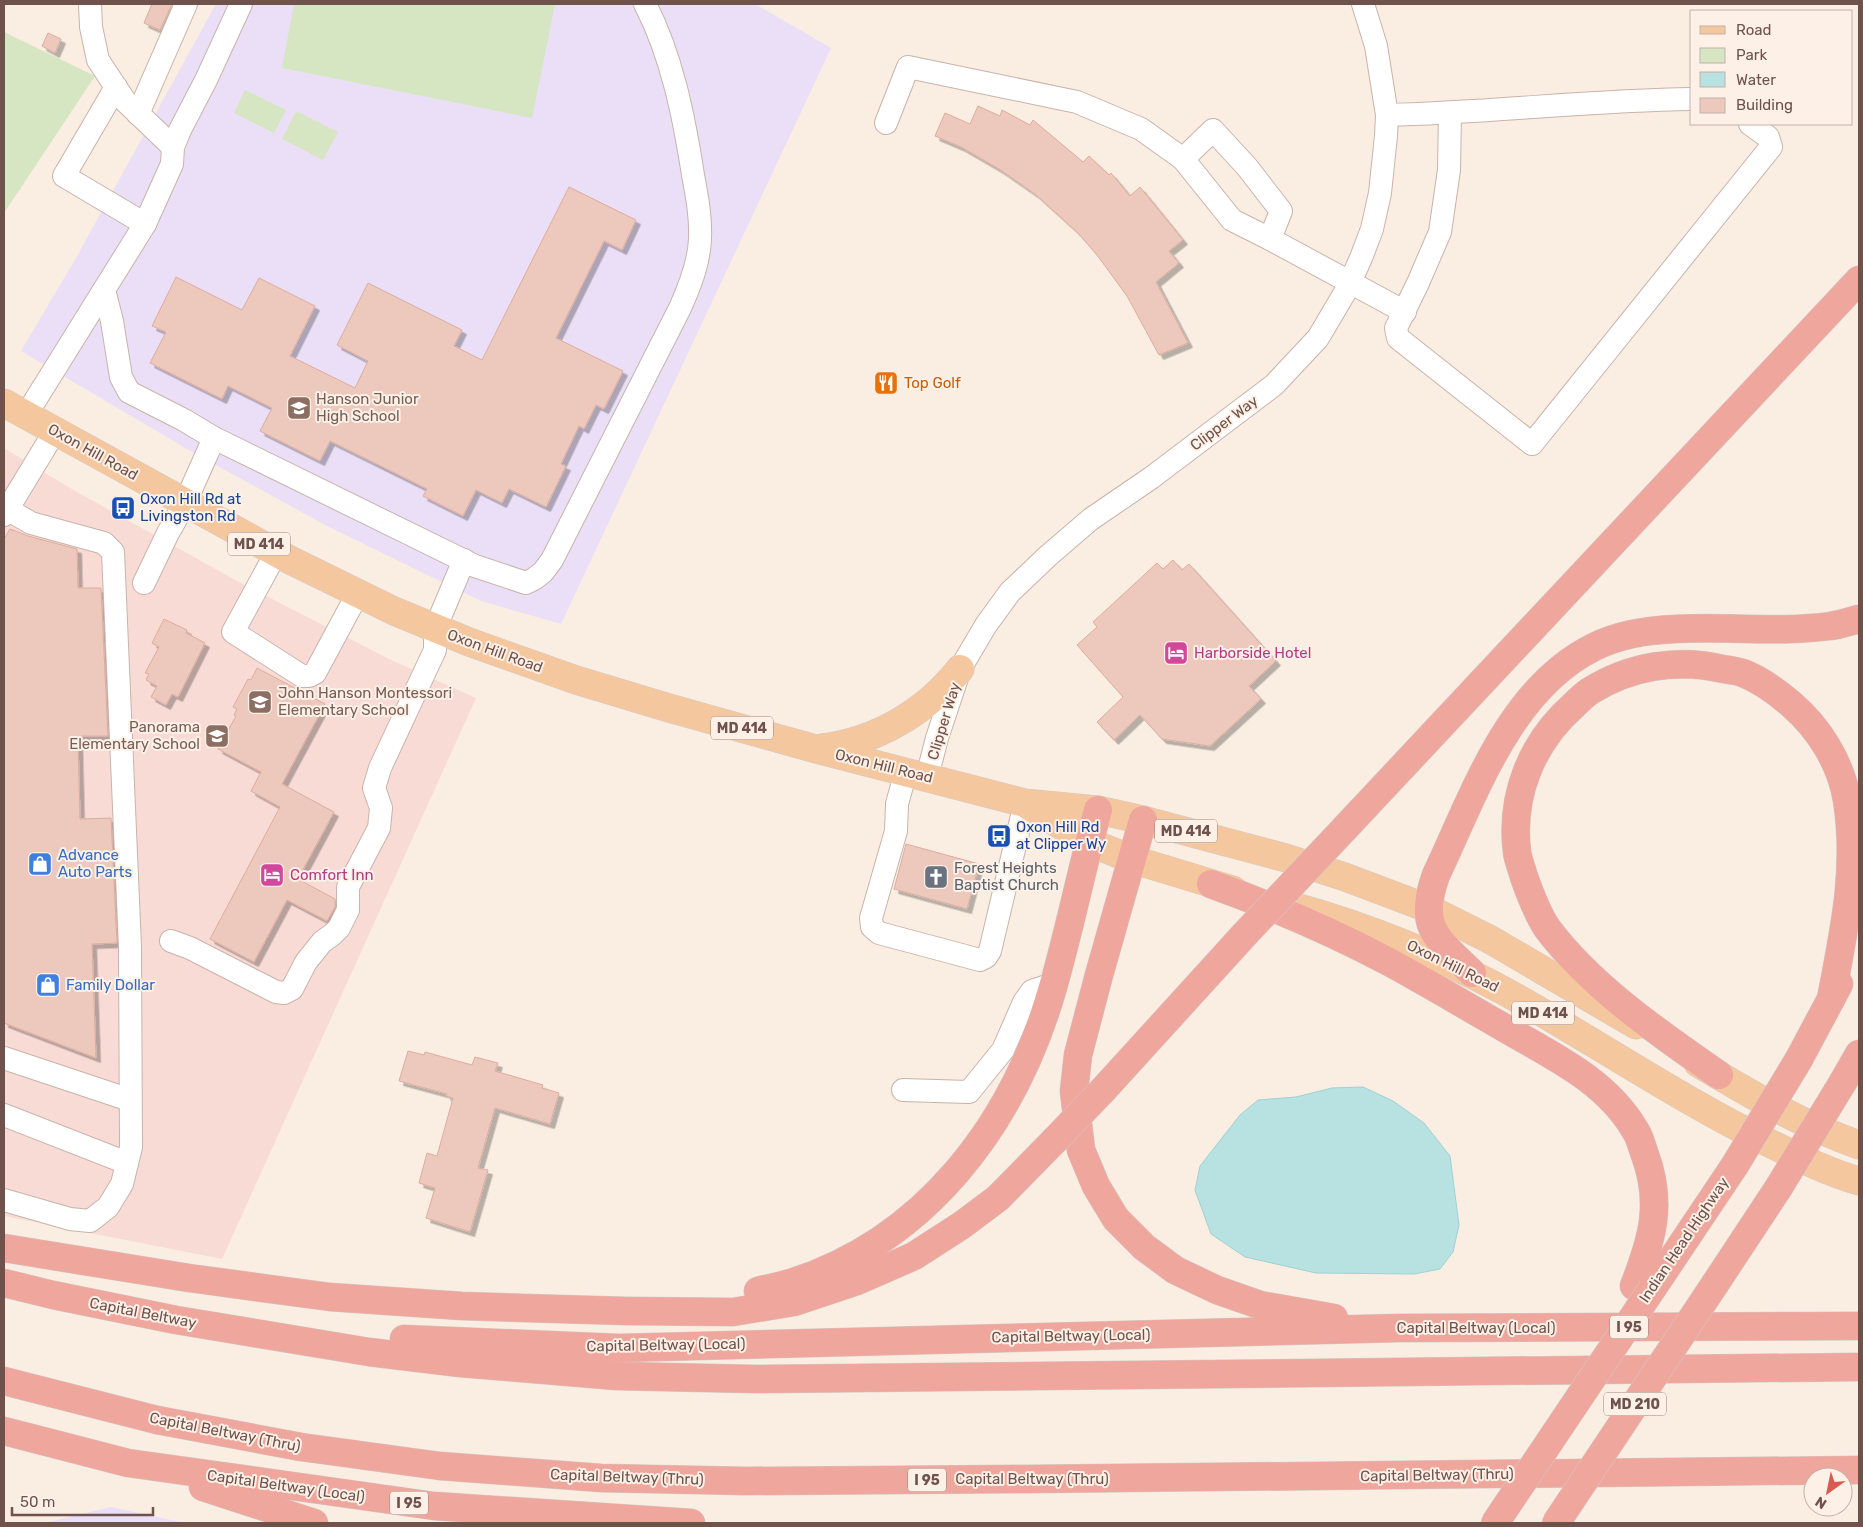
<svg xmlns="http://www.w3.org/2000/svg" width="1863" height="1527" font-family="Rubik,sans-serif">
<defs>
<filter id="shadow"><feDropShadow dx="4.5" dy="4.5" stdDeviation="0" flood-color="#0004"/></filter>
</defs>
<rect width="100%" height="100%" fill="#faede2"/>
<polygon fill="#f9dbd6" points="4,448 70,488 237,581 391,660 476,698 222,1259 4,1216"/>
<g fill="#eadff6">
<polygon points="216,4 755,4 831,48 561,624 481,601 327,526 187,449 21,351 76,258"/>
<polygon points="111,1507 171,1520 185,1523 44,1523"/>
</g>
<g fill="#d6e6c2">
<polygon points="294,4 555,4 532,118 282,68"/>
<polygon points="4,32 95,76 4,213"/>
<polygon points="245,90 286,110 274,133 234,113"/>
<polygon points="296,111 338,132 323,160 282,139"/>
</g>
<polygon fill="#b8e1e1" stroke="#9fd2d2" points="1363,1087 1393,1101 1424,1123 1450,1156 1459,1225 1453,1252 1440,1269 1414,1274 1316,1273 1245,1257 1211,1234 1195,1190 1200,1166 1240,1115 1258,1100 1296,1097 1332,1088"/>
<g fill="#edc8bc" stroke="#deac9d" filter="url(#shadow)">
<polygon points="152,4 172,4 160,30 144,23"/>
<polygon points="48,33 61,39 55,53 42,46"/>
<polygon points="978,106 1000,116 1002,110 1030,125 1033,120 1083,162 1089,156 1109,175 1111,173 1130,196 1140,187 1183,240 1169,251 1179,263 1156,282 1188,343 1159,355 1127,296 1097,255 1078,233 1035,194 999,169 961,147 935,136 945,113 970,124"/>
<polygon points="569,187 636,220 622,250 604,241 556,338 623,371 604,409 596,405 584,429 579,426 561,464 566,466 546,507 509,489 502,503 476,490 463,516 423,496 427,489 330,441 320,461 260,431 272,408 228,386 222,399 150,363 166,332 152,326 176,277 242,310 259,278 315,306 290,356 355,388 368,361 337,345 368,283 462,330 454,346 482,360"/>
<polygon points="10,529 28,536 77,549 78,588 101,588 108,736 81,736 80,739 78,739 80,819 111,818 117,943 92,944 96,1058 4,1023 4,539"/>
<polygon points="1173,560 1182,570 1189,564 1276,661 1249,686 1261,699 1210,746 1162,739 1140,715 1114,740 1097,722 1123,697 1077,645 1097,627 1093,622 1157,563 1163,569"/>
<polygon points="164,619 187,630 186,633 205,643 178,697 172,694 166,705 151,697 157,686 146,680 149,674 145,673 159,647 152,643"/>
<polygon points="257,668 325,704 282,784 334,812 298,879 335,899 335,907 327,921 287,900 254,962 210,939 280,807 251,791 261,772 218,749 236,716 234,715 237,709 233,707 248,679 251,680"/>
<polygon points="906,844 979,864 967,909 894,889"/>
<polygon points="408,1051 424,1055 425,1052 472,1065 475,1057 498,1063 495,1071 543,1085 542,1088 559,1093 550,1124 495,1108 478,1168 488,1170 470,1232 426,1218 435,1188 419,1183 427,1153 437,1156 453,1098 446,1096 447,1094 399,1081"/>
</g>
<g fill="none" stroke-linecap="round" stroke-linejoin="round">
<defs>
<g id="minor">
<polyline points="90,4 91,27 98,60 125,101 173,147"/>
<polyline points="116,87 64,176 145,224"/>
<polyline points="1450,113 1449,170 1440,232 1418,283 1396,328 1398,338 1532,444 1771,147 1768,137 1750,124"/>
<polyline points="138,114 186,4"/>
<path d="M1387,115C1489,113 1590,100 1692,99"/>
<polyline points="886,123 908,67 1077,102 1141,129 1183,159 1213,130 1247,167 1281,211 1270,239 1405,312"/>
<polyline points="1183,159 1232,220 1270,239"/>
<path d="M104,290L112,321L121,377L129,392L184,420L214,438L475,566L526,583L534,579L543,572L552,560L680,308C690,286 699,263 700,239C701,217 697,196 693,175C684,117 672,56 645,4"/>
<polyline points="26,415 145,224 172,164 173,147 180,130 206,80 241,4"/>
<polyline points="4,515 55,431"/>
<polyline points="276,553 233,632 302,676 309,676 315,673 358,593"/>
<polyline points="144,583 168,533 185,503 214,438"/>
<polyline points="906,771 897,804 896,831 871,918 872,927 879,933 980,960 986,957 990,951 1025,803"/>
<polyline points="927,777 937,738 960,669 986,625 1010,592 1049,555 1091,519 1151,478 1274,385 1318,338 1347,289 1361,258 1372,229 1380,193 1386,136 1387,115 1376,46 1363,4"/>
<polyline points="171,941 190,948 276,992 284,993 292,989 306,962 322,942 333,934 339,928 348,910 348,887 379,828 381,808 374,788 380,768 435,650 435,629 464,560"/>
<polyline points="4,1058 130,1100"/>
<polyline points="903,1090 969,1092 1003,1050 1024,1002 1032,991 1053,984"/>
<polyline points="4,1115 127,1163"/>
<polyline points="4,1200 70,1219 90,1221 108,1207 122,1184 131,1147 130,947 113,552 104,543 31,523 7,509"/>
</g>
<g id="major">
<polyline points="4,403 290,560 394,611 469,642 576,680 669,708 816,749 1025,803 1098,810 1143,820 1286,858 1345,877 1427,908 1491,940 1636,1025"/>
<path d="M822,748C877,741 926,712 960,669"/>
<polyline points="1029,806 1089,842 1131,859 1233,890"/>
<path d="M1289,905C1376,929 1458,963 1536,1009C1612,1053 1686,1102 1765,1141C1796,1156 1827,1172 1859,1181"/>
<path d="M1698,1063C1750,1094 1802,1125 1859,1145"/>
</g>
<g id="highway">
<polyline points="1143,820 1099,975 1078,1055 1074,1091 1081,1150 1096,1186 1116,1219 1144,1247 1175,1270 1217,1290 1260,1305 1334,1318"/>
<polyline points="1346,827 1859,280"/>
<path d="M1211,884C1272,906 1333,932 1391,963C1426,982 1461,1003 1496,1023C1546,1053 1605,1078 1635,1130C1640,1137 1642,1147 1645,1155C1663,1204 1652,1240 1634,1286"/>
<path d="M1472,973C1437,939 1417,927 1436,875C1474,795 1509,689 1594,647C1618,635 1648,630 1675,629C1726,626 1778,633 1830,626C1840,625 1850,621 1859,619"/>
<polyline points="1799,1059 1839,984"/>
<path d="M1719,1075C1660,1034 1591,987 1547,928C1537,913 1530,894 1524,877C1522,869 1518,860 1517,852C1510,795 1532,742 1574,705C1579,700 1584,695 1590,691C1630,666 1678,658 1723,669C1730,670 1737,671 1743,673C1761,680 1777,692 1791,704C1819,728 1841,763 1847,800C1858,869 1844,931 1831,999"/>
<polyline points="1843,1082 1859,1054"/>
<polyline points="1103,1090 1245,934"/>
<polyline points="4,1248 189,1278 330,1297 462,1306 626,1311 733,1312 794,1302 857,1281 914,1256 962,1225 998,1198 1054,1141"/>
<polyline points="4,1283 53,1295 176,1320 369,1352 460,1363 616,1376 755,1379 1859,1367"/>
<polyline points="1715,1284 1779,1187"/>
<polyline points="1652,1289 1735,1165"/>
<path d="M758,1291C769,1288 781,1286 791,1283C926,1240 1012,1125 1051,994C1069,933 1081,871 1098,810"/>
<polyline points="404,1339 619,1348 1399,1328 1859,1326"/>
<polyline points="4,1381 157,1420 301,1447 440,1466 601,1478 746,1481 1029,1479 1859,1470"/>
<polyline points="4,1431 128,1463 434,1506 691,1523"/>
<polyline points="203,1487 314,1523"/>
</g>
</defs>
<use href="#minor" stroke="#c9b3aa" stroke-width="24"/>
<use href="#major" stroke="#d4cbc9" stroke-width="29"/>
<use href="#highway" stroke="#d4cbc9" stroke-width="29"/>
<use href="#minor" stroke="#fff" stroke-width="22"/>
<use href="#major" stroke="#f4c79f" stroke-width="28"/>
<use href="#highway" stroke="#efa69d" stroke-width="28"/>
<defs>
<g id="highway-bridge">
<polyline points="1245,934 1346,827"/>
<polyline points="1054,1141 1103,1090"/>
<polyline points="1735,1165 1799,1059"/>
<polyline points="1779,1187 1843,1082"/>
<polyline points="1495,1523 1652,1289"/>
<polyline points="1556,1523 1715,1284"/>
</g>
</defs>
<use href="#highway-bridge" stroke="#d4cbc9" stroke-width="29" stroke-linecap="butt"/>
<use href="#highway-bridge" stroke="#efa69d" stroke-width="28"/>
</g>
<defs>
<symbol id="restaurant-square" viewBox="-11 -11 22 22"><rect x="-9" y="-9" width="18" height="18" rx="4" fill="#e8710a" stroke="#fdf1e7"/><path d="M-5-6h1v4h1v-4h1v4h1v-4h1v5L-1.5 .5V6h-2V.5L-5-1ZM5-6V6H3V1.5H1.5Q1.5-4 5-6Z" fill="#fff"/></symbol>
<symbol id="school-square" viewBox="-11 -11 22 22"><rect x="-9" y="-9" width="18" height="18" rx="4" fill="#8d6e63" stroke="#fdf1e7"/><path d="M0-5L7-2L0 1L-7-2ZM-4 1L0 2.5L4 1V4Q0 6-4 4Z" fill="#fff"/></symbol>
<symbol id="bus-square" viewBox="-11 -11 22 22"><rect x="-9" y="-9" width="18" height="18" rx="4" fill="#1a4fb4" stroke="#fdf1e7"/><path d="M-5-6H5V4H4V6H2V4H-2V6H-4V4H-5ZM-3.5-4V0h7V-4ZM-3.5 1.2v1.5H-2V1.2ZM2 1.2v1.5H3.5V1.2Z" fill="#fff"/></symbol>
<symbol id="hotel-square" viewBox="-11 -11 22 22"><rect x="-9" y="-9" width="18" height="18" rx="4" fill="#d1479c" stroke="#fdf1e7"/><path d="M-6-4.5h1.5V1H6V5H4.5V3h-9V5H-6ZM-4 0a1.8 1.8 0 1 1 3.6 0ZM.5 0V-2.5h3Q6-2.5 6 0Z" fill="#fff"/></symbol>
<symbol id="shop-square" viewBox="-11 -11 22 22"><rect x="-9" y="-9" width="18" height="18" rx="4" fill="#3f7fe0" stroke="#fdf1e7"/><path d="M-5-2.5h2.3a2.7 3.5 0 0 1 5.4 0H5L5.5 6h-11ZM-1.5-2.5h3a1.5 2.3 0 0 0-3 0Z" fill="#fff"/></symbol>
<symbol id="church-square" viewBox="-11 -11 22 22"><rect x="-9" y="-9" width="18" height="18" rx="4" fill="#6b7280" stroke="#fdf1e7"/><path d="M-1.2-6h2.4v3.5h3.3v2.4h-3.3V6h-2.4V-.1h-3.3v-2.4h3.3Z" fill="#fff"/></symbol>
</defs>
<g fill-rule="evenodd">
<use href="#restaurant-square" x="872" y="369" width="28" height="28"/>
<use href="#school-square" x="285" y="394" width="28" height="28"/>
<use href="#bus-square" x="109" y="494" width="28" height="28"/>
<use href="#hotel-square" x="1162" y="639" width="28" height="28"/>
<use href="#school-square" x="246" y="688" width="28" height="28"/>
<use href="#school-square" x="203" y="722" width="28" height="28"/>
<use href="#bus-square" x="985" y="822" width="28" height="28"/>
<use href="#shop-square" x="26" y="850" width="28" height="28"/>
<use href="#hotel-square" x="258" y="861" width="28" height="28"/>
<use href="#church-square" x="922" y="863" width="28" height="28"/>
<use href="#shop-square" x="34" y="971" width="28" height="28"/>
</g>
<g text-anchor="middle" stroke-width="4" stroke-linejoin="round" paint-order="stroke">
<g fill="#fdf1e7" stroke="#9a827a" stroke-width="1">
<rect x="228" y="532.5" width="62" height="23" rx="4"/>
<rect x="711" y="716.5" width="62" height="23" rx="4"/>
<rect x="1155" y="819.5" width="62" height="23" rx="4"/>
<rect x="1512" y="1001.5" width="62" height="23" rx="4"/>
<rect x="1610" y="1315.5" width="38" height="23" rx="4"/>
<rect x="1604" y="1392.5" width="62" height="23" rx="4"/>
<rect x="908" y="1468.5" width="38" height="23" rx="4"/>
<rect x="390" y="1491.5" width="38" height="23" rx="4"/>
</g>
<g font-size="14" font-weight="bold" fill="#6f524b">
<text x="259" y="549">MD 414</text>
<text x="742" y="733">MD 414</text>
<text x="1186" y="836">MD 414</text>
<text x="1543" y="1018">MD 414</text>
<text x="1629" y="1332">I 95</text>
<text x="1635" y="1409">MD 210</text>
<text x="927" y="1485">I 95</text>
<text x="409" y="1508">I 95</text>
</g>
<g font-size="15" fill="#c56008" stroke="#fdf1e7" text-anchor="start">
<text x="904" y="388">Top Golf</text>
</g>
<g font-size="15" fill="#785e54" stroke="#fdf1e7" text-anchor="start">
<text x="316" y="404">Hanson Junior<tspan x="316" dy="17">High School</tspan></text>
<text x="278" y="698">John Hanson Montessori<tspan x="278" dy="17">Elementary School</tspan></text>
<text x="200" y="732" text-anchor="end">Panorama<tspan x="200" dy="17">Elementary School</tspan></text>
</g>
<g font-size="15" fill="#6f524b" stroke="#fdf1e7">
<text transform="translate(1224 423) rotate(-37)" y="5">Clipper Way</text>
<text transform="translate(93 452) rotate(29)" y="5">Oxon Hill Road</text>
<text transform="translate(495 651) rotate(20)" y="5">Oxon Hill Road</text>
<text transform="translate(944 721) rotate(-73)" y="5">Clipper Way</text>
<text transform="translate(884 766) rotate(14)" y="5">Oxon Hill Road</text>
<text transform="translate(1453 966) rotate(26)" y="5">Oxon Hill Road</text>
<text transform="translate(1684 1240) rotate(-56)" y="5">Indian Head Highway</text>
<text transform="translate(143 1313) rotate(11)" y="5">Capital Beltway</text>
<text x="1476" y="1333">Capital Beltway (Local)</text>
<text transform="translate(1071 1336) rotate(-1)" y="5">Capital Beltway (Local)</text>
<text transform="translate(666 1345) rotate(-1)" y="5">Capital Beltway (Local)</text>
<text transform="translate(225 1432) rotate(11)" y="5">Capital Beltway (Thru)</text>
<text transform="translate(1437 1475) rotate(-1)" y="5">Capital Beltway (Thru)</text>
<text transform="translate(627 1477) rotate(2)" y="5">Capital Beltway (Thru)</text>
<text x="1032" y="1484">Capital Beltway (Thru)</text>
<text transform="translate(286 1486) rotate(8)" y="5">Capital Beltway (Local)</text>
</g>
<g font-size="15" fill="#164399" stroke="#fdf1e7" text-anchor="start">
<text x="140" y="504">Oxon Hill Rd at<tspan x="140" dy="17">Livingston Rd</tspan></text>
<text x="1016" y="832">Oxon Hill Rd<tspan x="1016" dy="17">at Clipper Wy</tspan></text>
</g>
<g font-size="15" fill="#b23c85" stroke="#fdf1e7" text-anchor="start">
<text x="1194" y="658">Harborside Hotel</text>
<text x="290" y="880">Comfort Inn</text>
</g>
<g font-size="15" fill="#366cbe" stroke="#fdf1e7" text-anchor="start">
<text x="58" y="860">Advance<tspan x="58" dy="17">Auto Parts</tspan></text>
<text x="66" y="990">Family Dollar</text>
</g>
<g font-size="15" fill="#5b616d" stroke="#fdf1e7" text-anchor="start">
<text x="954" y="873">Forest Heights<tspan x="954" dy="17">Baptist Church</tspan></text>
</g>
</g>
<rect width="1863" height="1527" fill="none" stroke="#6f524b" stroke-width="10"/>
<rect x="1690" y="10" width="162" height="115" fill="#fdf1e7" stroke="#c4b1a9"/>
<rect x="1700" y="26" width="25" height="8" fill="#f4c79f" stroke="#c4b1a9"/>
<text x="1736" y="35" font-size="15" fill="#6f524b">Road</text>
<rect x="1700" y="48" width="25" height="15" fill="#d6e6c2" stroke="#c4b1a9"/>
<text x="1736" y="60" font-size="15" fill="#6f524b">Park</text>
<rect x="1700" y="72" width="25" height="15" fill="#b8e1e1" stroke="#c4b1a9"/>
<text x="1736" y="85" font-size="15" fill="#6f524b">Water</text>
<rect x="1700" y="98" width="25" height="15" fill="#edc8bc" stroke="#c4b1a9"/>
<text x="1736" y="110" font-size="15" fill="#6f524b">Building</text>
<g transform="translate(1828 1492) rotate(213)"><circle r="24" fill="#fdf1e7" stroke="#c4b1a9"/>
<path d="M0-4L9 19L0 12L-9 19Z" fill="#da5a50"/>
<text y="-8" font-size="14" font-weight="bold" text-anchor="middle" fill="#6f524b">N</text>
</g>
<path d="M12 1507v8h141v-8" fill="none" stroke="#6f524b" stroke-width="2.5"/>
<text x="20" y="1507" font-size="15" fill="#6f524b" stroke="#fdf1e7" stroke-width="4" paint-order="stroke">50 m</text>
</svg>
